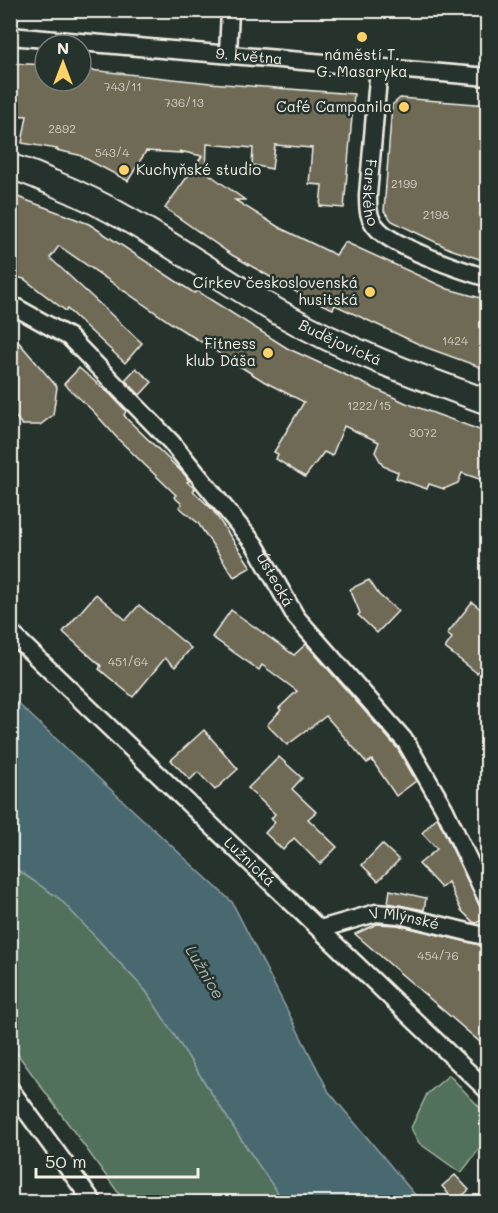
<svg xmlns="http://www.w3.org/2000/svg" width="498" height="1213" font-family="Mali,sans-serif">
<rect width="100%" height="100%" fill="#26332d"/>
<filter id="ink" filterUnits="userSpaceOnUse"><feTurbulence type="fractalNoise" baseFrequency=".0167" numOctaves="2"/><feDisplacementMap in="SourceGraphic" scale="12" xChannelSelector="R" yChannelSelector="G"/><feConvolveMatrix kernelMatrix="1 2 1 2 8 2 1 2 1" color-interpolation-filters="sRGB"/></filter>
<g filter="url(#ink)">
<g fill="#51715b" stroke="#a2b1a2" stroke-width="1.5">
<polygon points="10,865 60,899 146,991 241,1139 284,1202 125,1202 11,1045"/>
<polygon points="449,1075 487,1115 487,1139 461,1173 419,1143 411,1128 427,1094"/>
</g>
<polygon fill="#496970" stroke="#8d9fa0" stroke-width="1.5" points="11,697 232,902 329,1092 421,1202 284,1202 241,1139 146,991 60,899 11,865"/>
<g fill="#6e6a57" stroke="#f4f1e8" stroke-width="1.5">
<polygon points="10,63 45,65 45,81 81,81 81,69 210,83 354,94 344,208 320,206 322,185 309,184 312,148 275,145 272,169 252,165 253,148 207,144 206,172 245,200 235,200 280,228 336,255 345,242 448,289 488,300 488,370 425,347 335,305 333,309 307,298 232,255 165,208 202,156 179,151 182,153 146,151 128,181 79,155 56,150 57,149 22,143 27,116 10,115"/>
<polygon points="400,98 488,105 488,262 450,249 392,221 384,211 392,105"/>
<polygon points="10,194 89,224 194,293 197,291 287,348 406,403 488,433 488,482 462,473 458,483 444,489 429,484 427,489 396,478 398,472 383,466 375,452 379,442 344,426 332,456 324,452 305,477 276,459 278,454 274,452 304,402 265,382 171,323 59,246 50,258 142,343 125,363 67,309 66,311 24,279 10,275"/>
<polygon points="10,332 57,387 53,415 40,425 22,425 10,410"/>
<polygon points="79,368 111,395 126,411 124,415 127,419 185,475 189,481 187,482 195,489 193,491 212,509 251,567 234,577 198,523 179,507 182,504 174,497 176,495 119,440 93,411 64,384"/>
<polygon points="136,368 152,382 140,395 125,380"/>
<polygon points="369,580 379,595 398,611 377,633 358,615 360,613 350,589"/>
<polygon points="96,594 126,620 139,605 191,648 175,667 165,658 133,697 99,669 101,666 63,632"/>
<polygon points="472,602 488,615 488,659 477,673 445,648 452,638 447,634"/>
<polygon points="231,610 294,655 306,644 397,748 416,781 396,796 372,760 367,763 326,716 287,745 267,725 281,710 279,708 297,691 262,665 259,670 212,637"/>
<polygon points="204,730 238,769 215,790 198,772 190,780 171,760"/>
<polygon points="279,757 302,778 292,789 316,812 308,819 337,847 320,864 294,838 283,850 265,833 275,822 271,819 275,814 248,788"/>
<polygon points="437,817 479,905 487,918 476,923 473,922 461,910 448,882 441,888 419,864 437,849 422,833"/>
<polygon points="382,844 399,860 378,881 362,865"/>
<polygon points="390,890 426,898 424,910 388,903"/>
<polygon points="377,924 397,925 488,947 488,1049 355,934"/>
<polygon points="455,1175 469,1190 455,1202 442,1186"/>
</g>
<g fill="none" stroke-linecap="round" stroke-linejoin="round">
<defs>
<g id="minor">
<path id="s1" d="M10,36L488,77"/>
<polyline points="228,54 230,10"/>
<path id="s2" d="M379,67L368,195C368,209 368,219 378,229C394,247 463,271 488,278"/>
<path id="s3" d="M10,304L69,337L171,442L255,545L296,617L406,742L444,808L488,901"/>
<path id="s4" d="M10,632L488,1091"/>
<path id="s5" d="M320,929L376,913L399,915L488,937"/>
<polyline points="10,1089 93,1202"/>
</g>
<g id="secondary">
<path id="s6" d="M10,167C25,170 39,177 53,183C134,215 203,269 278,312C345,350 416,376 488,402"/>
</g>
</defs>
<use href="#minor" stroke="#f4f1e8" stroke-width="21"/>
<use href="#secondary" stroke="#f4f1e8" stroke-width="28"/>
<use href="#minor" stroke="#26332d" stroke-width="16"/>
<use href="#secondary" stroke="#26332d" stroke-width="24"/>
</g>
</g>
<g fill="#ffd166" stroke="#26332d" stroke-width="2">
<circle cx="362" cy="37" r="6"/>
<circle cx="404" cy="107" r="6"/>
<circle cx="124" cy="170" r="6"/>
<circle cx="370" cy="292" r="6"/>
<circle cx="268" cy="353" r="6"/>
</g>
<g text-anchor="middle" stroke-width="5" stroke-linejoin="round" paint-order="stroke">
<g font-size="12" fill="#d2cfc4">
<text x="123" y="91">743/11</text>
<text x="184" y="107">736/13</text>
<text x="62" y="133">2892</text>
<text x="112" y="157">543/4</text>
<text x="404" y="188">2199</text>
<text x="436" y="219">2198</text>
<text x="455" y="345">1424</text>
<text x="369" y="410">1222/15</text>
<text x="423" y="437">3072</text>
<text x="128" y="666">451/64</text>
<text x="438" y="960">454/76</text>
</g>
<g font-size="15" fill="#f4f1e8" stroke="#26332d" text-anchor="end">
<text x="362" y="60" text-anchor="middle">náměstí T.<tspan x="362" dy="17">G. Masaryka</tspan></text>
<text x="392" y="112">Café Campanila</text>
<text x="136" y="175" text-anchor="start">Kuchyňské studio</text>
<text x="358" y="288">Církev československá<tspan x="358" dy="17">husitská</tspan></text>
<text x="256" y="349">Fitness<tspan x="256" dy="17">klub Dáša</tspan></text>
</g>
<g font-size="15" fill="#f4f1e8" stroke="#26332d">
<text dy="5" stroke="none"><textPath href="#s1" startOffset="240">9. května</textPath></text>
<text dy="5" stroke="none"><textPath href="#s2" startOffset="126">Farského</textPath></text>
<text dy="5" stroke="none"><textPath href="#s6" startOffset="375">Budějovická</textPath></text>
<text dy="5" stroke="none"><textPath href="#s3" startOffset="387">Ústecká</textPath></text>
<text dy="5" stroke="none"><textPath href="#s4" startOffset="332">Lužnická</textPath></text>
<text dy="5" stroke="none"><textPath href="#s5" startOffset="87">V Mlýnské</textPath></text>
</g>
<g font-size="16" font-style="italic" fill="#b0bbb8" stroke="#26332d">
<text transform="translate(205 972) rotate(59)" y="6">Lužnice</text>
</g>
</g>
<rect width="498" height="1213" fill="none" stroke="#26332d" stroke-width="36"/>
<rect x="18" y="18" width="462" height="1177" fill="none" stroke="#f4f1e8" stroke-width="2" filter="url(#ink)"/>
<g transform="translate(63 63)"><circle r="28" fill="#26332d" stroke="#787f78" stroke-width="1.5"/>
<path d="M0-4.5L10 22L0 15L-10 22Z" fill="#ffd166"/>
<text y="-9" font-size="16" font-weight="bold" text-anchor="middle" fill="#f4f1e8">N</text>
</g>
<path d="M36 1168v9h162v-9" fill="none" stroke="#f4f1e8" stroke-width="3"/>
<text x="45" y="1168" font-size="18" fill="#f4f1e8" stroke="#26332d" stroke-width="4.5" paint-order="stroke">50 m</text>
</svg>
